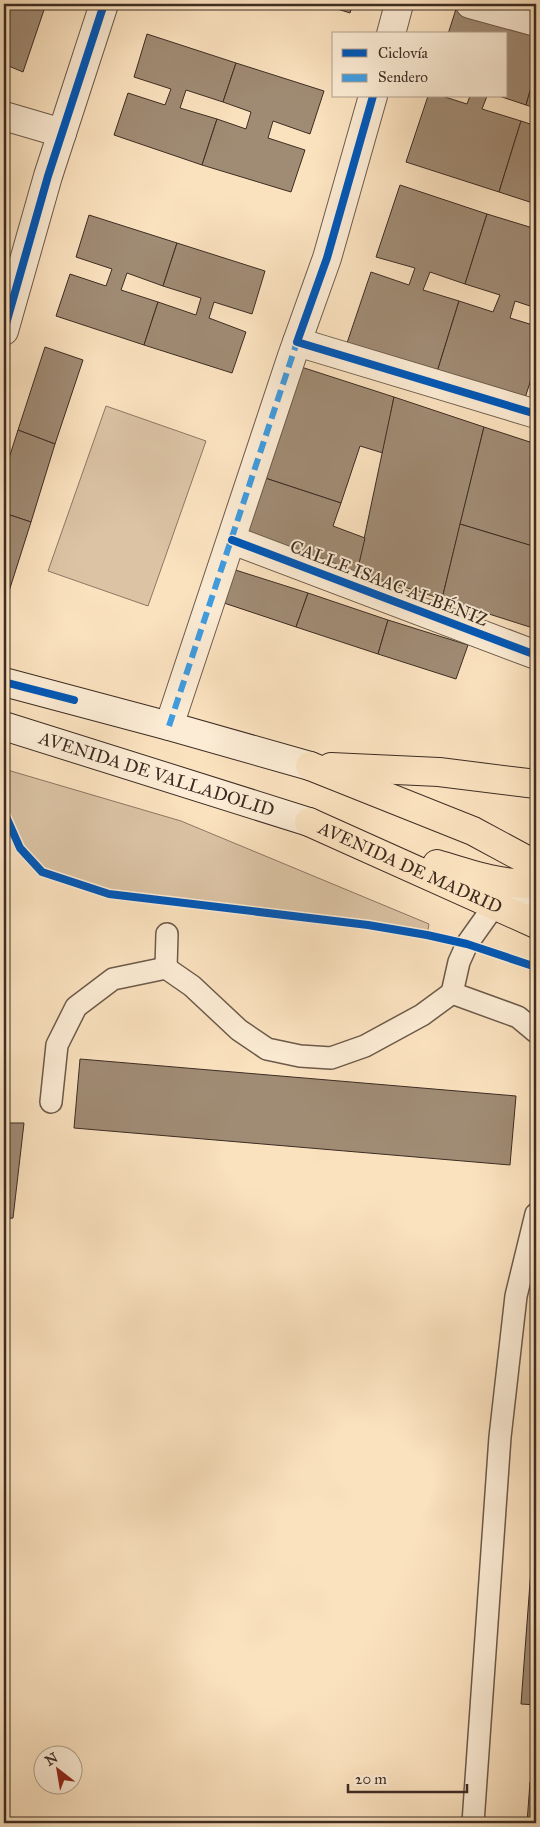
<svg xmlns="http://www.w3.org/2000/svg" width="540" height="1827" font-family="'IM FELL Great Primer',serif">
<rect width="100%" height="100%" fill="#fbe2bf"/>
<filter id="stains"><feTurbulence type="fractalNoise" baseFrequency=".004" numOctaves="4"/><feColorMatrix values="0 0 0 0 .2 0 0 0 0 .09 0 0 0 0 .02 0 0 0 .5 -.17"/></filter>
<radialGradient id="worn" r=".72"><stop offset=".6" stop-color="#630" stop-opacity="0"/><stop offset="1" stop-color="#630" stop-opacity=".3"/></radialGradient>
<g fill="#dbc3a4" stroke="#8c7864">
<polygon points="106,406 206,441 148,606 48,571"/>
<polygon points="4,769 181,821 429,924 427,935 368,925 109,894 42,872 20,848 4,812"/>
</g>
<g fill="#a08b74" stroke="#3d2c23">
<polygon points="4,4 46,4 23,72 4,64"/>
<polygon points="322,4 353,4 350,13"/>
<polygon points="457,6 536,31 536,70 526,105 499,96 506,96 506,34 448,34"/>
<polygon points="147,34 236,63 223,102 186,90 180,108 217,119 202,165 114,135 128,93 165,105 171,89 134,77"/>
<polygon points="236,63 324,91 310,134 273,121 268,138 305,150 291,192 202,165 217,119 246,129 251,112 223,102"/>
<polygon points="536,70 536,108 526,105"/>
<polygon points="428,96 442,96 467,104 470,96 487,96 482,109 521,121 499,192 406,162"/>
<polygon points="521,121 536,126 536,204 499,192"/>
<polygon points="400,185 487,214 465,284 430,272 423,290 459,301 437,372 347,343 371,272 409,285 415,268 376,257"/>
<polygon points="487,214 536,229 536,308 515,301 510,318 536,326 536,364 524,401 437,372 459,301 493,312 500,295 465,284"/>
<polygon points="89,215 177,243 163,286 127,273 121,290 158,302 144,345 56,316 70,274 106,286 112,269 76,257"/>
<polygon points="177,243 265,271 252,314 214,302 209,318 246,332 232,373 144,345 158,302 196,315 201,298 163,286"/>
<polygon points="45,347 83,360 55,444 18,430"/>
<polygon points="295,365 394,397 383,453 360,446 341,503 259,476"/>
<polygon points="394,397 484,427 442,599 357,572"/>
<polygon points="484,427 536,444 536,534 532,546 460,524"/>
<polygon points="18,430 55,444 31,522 4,513 4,474"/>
<polygon points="259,476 341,503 333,526 365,538 357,572 240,535"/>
<polygon points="4,513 31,522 4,607"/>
<polygon points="460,524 536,547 536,629 442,599"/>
<polygon points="226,567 308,593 296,627 215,600"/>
<polygon points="308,593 388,620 378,654 296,627"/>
<polygon points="388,620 468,645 456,679 378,654"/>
<polygon points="80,1059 516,1096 510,1165 74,1128"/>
<polygon points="4,1123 24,1123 13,1218 4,1219"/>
<polygon points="536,1502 536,1705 521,1704"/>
<polygon points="530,1782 536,1782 536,1823 527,1823"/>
</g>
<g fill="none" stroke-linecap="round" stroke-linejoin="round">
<defs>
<g id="lane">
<polyline points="536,893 494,906 467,944 459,962 452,993 518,1017 536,1032"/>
<polyline points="166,968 167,934"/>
<polyline points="51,1102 57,1045 76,1007 113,979 166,968 192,986 239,1030 267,1049 300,1056 331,1058 365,1046 422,1015 452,993"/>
<polyline points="473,1823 500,1437 516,1296 536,1214"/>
</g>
<g id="street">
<polyline points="470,4 536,22"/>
<polyline points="391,34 399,4"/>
<polyline points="4,116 62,133"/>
<polyline points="4,331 48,176 104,4"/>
<polyline points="297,342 536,414"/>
<polyline points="232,540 536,655"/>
<polyline points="169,726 292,356 327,258 373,96"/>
</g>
<g id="secondary">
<polyline points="4,682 169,726 310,766"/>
<path id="s1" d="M4,726L309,822"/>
</g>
<g id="primary">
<polyline points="310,766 473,831 536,865"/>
<polyline points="331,767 439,772 536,784"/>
<path id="s2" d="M309,822L536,924"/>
<path d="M437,864C469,874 501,885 536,884"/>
</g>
</defs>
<use href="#lane" stroke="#6c5a4a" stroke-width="24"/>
<use href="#street" stroke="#6c5a4a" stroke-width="30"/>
<use href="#secondary" stroke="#3d2c23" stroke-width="30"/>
<use href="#primary" stroke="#3d2c23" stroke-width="30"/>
<use href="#lane" stroke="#fcecd5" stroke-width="21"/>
<use href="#street" stroke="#fcecd5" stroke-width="28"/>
<use href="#secondary" stroke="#fcecd5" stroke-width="28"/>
<use href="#primary" stroke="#fbe2bf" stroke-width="28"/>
<polyline stroke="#3f9ce0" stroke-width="6" stroke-dasharray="12 6" stroke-linecap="butt" points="169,726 297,342"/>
<defs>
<g id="cycleway">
<polyline points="373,96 327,258 297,342 536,414"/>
<polyline points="4,331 48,176 104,4"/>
<polyline points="232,540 536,655"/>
<polyline points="4,682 74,700"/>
<polyline points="4,812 20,848 42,872 109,894 368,925 427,935 467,944 536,967"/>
</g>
</defs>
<use href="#cycleway" stroke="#fcecd5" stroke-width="11"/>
<use href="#cycleway" stroke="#0057b8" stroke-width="8"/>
</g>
<g text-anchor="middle" stroke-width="4" stroke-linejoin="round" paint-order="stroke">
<g font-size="18" fill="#3d2c23" stroke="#fcecd5">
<text transform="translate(389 583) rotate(21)" y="6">CALLE ISAAC ALBÉNIZ</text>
<text dy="6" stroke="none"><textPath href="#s1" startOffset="160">AVENIDA DE VALLADOLID</textPath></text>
<text dy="6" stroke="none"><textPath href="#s2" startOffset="111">AVENIDA DE MADRID</textPath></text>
</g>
</g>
<rect width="540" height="1827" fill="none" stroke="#fbe2bf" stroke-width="20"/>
<rect x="5" y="5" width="530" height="1817" fill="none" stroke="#3d2c23" stroke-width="2.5"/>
<rect x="10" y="10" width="520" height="1807" fill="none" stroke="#3d2c23"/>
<rect x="332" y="32" width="175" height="65" fill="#fcecd5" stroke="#b09f8e"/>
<rect x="342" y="49" width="25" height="8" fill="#0057b8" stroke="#b09f8e"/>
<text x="378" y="58" font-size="15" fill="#3d2c23">Ciclovía</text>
<rect x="342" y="74" width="25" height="8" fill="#3f9ce0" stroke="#b09f8e"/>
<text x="378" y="82" font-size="15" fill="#3d2c23">Sendero</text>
<g transform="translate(58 1770) rotate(329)"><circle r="24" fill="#fcecd5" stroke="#b09f8e"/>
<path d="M0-4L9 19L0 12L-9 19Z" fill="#8f2418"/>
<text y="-8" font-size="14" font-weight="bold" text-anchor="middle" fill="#3d2c23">N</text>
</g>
<path d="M348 1784v8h119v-8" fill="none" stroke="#3d2c23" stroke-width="2.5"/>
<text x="355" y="1784" font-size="15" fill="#3d2c23" stroke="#fcecd5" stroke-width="4" paint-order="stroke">20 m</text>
<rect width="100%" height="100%" filter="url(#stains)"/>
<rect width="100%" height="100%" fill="url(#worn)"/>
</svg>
